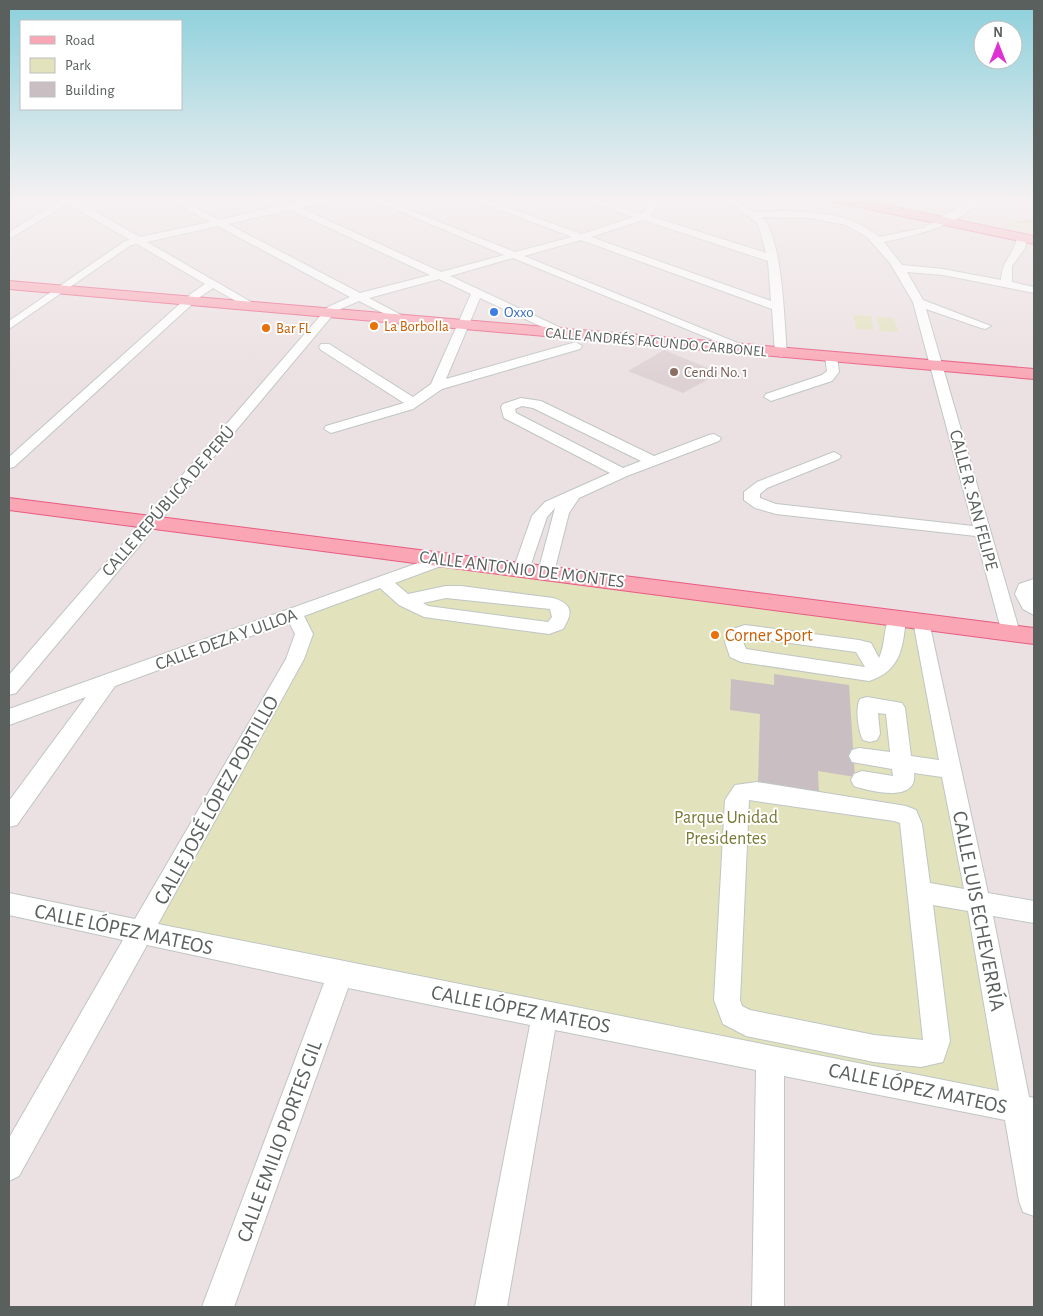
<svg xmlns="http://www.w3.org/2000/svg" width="1043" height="1316" font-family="'Alegreya Sans',sans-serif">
<rect width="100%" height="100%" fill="#ebe0e2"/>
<polygon fill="#ded1d4" points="664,350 720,373 683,393 628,371"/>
<g fill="#e2e2bd">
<polygon points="1034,219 1034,231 1001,227 1012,222"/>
<polygon points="853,315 871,316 874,330 856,329"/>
<polygon points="877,317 894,318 898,332 880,331"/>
<polygon points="438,562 919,624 1017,1118 134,936 305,628 299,614"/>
</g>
<polygon fill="#c9bec2" points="774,674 849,685 855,777 818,771 819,794 758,784 760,714 730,710 731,679 774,685"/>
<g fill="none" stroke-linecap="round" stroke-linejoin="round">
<defs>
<g id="minor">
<path d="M62,199H73L140,237L210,222L169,199H179L220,220L289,203L333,199L332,201L301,208L441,272L504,255L371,199H382L515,252L572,237L472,199H484L582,234L633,217L583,199H595L641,214L646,210L648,199H656L655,211L650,216L766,253L758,224L727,199C740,199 745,210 757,212C765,213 773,211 780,211C815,211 852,214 879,237L923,228L972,199H981C963,225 913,236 884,242L902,265L943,269L1001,280C1002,260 1013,256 1017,238L1022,235L1027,238L1025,248L1012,266V282L1034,287V293L943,275L907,272L923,300L991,326L985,329L981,328L926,309L1020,633L1017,637L1011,639L1005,637L1002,633L976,536L776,514L755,508L744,500V492L757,482L834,452L841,456L839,459L767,488L760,494V498L776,504L973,526L913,302L890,263L867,237L846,225L809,218L762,217C783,238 784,322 787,353L781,357L775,353L772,309L581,240L524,256L755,350L753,353H745L513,258L450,276L576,335L574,338H566L480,298L446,379L576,342L582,346L580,349L442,389L413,409L331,433L324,429L326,426L404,403L321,350L319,347L321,344H329L413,397L431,384L471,294L439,279L369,298L407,318V322L403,323L359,301L336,311L16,693L9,695V675L328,307L350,297L218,226L147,242L258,306L256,308H248L213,288L200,297L14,467L9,468V457L192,293L205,284L137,244L131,245L9,329V321L125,241L130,240L68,204L9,239V232ZM291,210L430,275L360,293L228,224ZM643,220L768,261L771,301L591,237Z"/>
<polygon points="831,353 837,357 839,372 832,381 771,401 764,397 766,394 822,375 827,371 825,357"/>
<path d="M521,398L541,401L654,456L709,435L714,434L721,438L719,441L627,476L579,498L569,513L554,572L552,576H540L538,572L555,508L547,517L529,570L527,574H515L513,570L532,516L545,502L610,473L504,418L501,407L503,404ZM522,406L533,408L641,461L623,468L516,413L515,409Z"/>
<path d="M443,554L449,555L451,559L449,563L395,583L408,594L446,586H461L553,598C573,604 573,613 563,629L549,634L424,617L399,605L380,588L304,616L313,634L304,659L158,924L999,1091L968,911L933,905L950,1041L943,1062L921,1067L874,1062L746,1036L723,1024L714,1000L725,800L735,785L757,782L906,806L916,810L922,824L930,883L964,889L942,777L914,773C918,803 872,792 854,786L851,780L854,774L862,771L893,776L892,769L852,762L849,756L852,750L859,748L890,752L886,714L878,713L880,734L877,740L870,742L863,740C858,730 855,708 860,699L867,697L902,703L905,708L911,756L939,760L913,621L916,617L922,615L928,617L988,893L1034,901V923L993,916L1029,1097L1034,1098V1216L1023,1212L1019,1201L1005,1120L784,1076V1307H752L756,1070L555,1030L507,1307H475L530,1025L348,988L234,1307H202L324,983L147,945L19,1176L9,1181V1138L123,940L9,915V893L135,919L286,659L295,634L289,622L115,686L17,825L9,827V801L86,697L9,725V709ZM446,598L550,609L552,617L548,622L428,606L423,603ZM749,800L894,821L900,823L923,1040L874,1035L750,1010L742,1006L740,1000Z"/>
<polygon points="1034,579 1034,615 1023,609 1015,594 1019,584"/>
<path d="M897,612L903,614L906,618C903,647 901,671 869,681L741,662L730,657L725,642L733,629L745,625L859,640L871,643L879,658C886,644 883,626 891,614ZM746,637L856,652L865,667L746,649L743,642Z"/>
</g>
<g id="major">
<polygon points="830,199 861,200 1034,236 1034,244 836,202"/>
<polygon points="9,281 1034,369 1034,379 9,289"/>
<polygon points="9,498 1034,628 1034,644 9,510"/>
</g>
</defs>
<use href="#minor" stroke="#bfc6c3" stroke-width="2"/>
<use href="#major" stroke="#e95b83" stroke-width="2"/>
<polyline stroke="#bdca9c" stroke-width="2" stroke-dasharray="2.5 1" stroke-linecap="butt" points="1017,222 1034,221"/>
<use href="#minor" fill="#fff" fill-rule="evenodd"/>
<use href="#major" fill="#faa6b4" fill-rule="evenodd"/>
</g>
<linearGradient id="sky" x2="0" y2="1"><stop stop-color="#8bd0db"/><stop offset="0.52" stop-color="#f6f1f2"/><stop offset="1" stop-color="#f6f1f2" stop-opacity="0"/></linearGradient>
<rect width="1043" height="383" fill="url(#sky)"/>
<circle fill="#3f7fe0" stroke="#fff" stroke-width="2" cx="494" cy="312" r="5"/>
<g fill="#e8710a" stroke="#fff" stroke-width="2">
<circle cx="374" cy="326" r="5"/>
<circle cx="266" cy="328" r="5"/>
<circle cx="715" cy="635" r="5"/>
</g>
<circle fill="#8d6e63" stroke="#fff" stroke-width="2" cx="674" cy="372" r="5"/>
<g text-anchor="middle" stroke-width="4" stroke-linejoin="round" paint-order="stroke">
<g font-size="15" fill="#366cbe" stroke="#fff" text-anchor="start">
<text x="504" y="317">Oxxo</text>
</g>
<g font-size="15" fill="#c56008" stroke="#fff" text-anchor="start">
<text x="384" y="331">La Borbolla</text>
<text x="276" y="333">Bar FL</text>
</g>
<g font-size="15" fill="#59605d" stroke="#fff">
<text transform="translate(656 342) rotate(5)" y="5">CALLE ANDRÉS FACUNDO CARBONEL</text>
</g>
<g font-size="15" fill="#785e54" stroke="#fff" text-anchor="start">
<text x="684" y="377">Cendi No. 1</text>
</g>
<g font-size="18" fill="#59605d" stroke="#fff">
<text transform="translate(974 500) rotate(75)" y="6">CALLE R. SAN FELIPE</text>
<text transform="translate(168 501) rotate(-49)" y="6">CALLE REPÚBLICA DE PERÚ</text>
<text transform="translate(522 569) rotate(7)" y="6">CALLE ANTONIO DE MONTES</text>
<text transform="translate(226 639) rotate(-20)" y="6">CALLE DEZA Y ULLOA</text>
</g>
<g font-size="18" fill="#c56008" stroke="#fff" text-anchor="start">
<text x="725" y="641">Corner Sport</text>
</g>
<g font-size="18" fill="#787a36" stroke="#fff">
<text x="726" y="823">Parque Unidad<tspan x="726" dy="21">Presidentes</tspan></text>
</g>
<g font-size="21" fill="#59605d" stroke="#fff">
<text transform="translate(216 800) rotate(-61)" y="7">CALLE JOSÉ LÓPEZ PORTILLO</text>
<text transform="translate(979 911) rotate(79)" y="7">CALLE LUIS ECHEVERRÍA</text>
<text transform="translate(124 929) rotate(12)" y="7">CALLE LÓPEZ MATEOS</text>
<text transform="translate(521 1009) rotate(11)" y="7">CALLE LÓPEZ MATEOS</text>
<text transform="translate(918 1088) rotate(12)" y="7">CALLE LÓPEZ MATEOS</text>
<text transform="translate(279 1141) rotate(-70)" y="7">CALLE EMILIO PORTES GIL</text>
</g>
</g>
<rect width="1043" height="1316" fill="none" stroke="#59605d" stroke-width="20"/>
<rect x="20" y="20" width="162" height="90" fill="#ffffff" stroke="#bdbfbe"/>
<rect x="30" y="36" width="25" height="8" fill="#faa6b4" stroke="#bdbfbe"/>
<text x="65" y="45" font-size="15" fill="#59605d">Road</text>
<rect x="30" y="58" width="25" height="15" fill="#e2e2bd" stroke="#bdbfbe"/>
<text x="65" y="70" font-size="15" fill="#59605d">Park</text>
<rect x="30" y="82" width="25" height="15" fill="#c9bec2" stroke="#bdbfbe"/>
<text x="65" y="95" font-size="15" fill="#59605d">Building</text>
<g transform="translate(998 45)"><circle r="24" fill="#ffffff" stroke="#bdbfbe"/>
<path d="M0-4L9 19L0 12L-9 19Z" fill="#df32d2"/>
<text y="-8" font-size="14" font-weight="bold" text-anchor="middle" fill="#59605d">N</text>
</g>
</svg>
